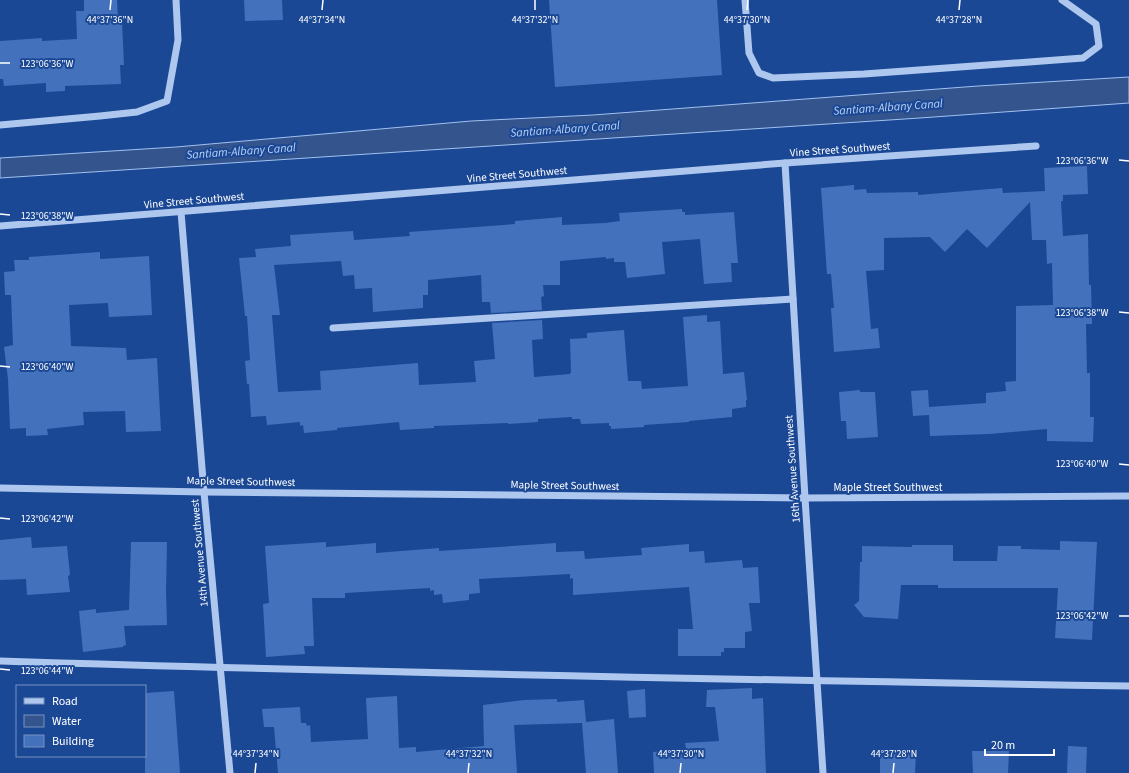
<svg xmlns="http://www.w3.org/2000/svg" width="1129" height="773" font-family="'Source Sans 3',sans-serif">
<rect width="100%" height="100%" fill="#1b4895"/>
<polygon fill="#34548d" stroke="#a1c1f1" points="1129,77 1129,103 920,118 0,178 0,158 176,147 471,121 593,115 978,86"/>
<g fill="#4471bc">
<polygon points="84,0 117,0 118,21 122,21 124,65 120,65 121,84 65,86 65,91 46,92 46,83 4,86 3,79 0,79 0,41 42,38 42,41 77,39 76,11 84,11"/>
<polygon points="244,0 282,0 283,20 245,21"/>
<polygon points="549,0 717,0 722,75 555,87"/>
<polygon points="1087,166 1088,194 1063,195 1063,201 1061,201 1063,236 1088,234 1089,285 1091,285 1092,324 1086,324 1087,373 1090,373 1090,417 1094,417 1093,442 1047,441 1047,429 989,434 930,436 929,415 913,416 911,391 928,390 929,407 986,403 986,393 1006,391 1005,382 1016,381 1016,306 1053,305 1052,263 1047,264 1046,240 1032,240 1030,202 987,248 967,229 945,252 930,237 884,238 884,270 866,271 871,329 878,328 880,348 834,352 831,308 834,308 831,274 827,274 821,188 854,185 854,190 866,189 867,193 918,192 918,195 1002,188 1003,193 1045,191 1044,168"/>
<polygon points="682,209 682,212 685,212 685,215 734,212 738,263 731,263 732,282 704,284 700,239 662,242 665,274 627,278 625,262 614,262 614,258 606,259 606,257 560,261 560,285 543,285 544,296 541,297 542,310 491,313 490,302 482,302 481,275 428,280 428,295 423,295 423,308 373,312 372,288 355,289 354,275 343,276 341,261 274,265 280,315 272,315 278,392 321,390 320,371 418,363 419,385 476,382 474,361 495,359 492,323 542,320 543,339 532,340 534,377 570,374 570,373 571,373 570,339 587,338 587,333 624,330 628,381 641,381 642,389 688,386 683,317 707,315 707,322 720,321 723,374 744,372 747,400 746,400 746,407 732,409 732,417 689,421 689,422 644,425 644,427 611,429 611,426 609,426 609,423 581,424 580,419 572,419 572,417 538,419 538,422 508,424 508,423 434,426 434,428 400,430 399,422 337,428 337,430 304,433 303,425 300,426 300,422 267,425 266,416 251,417 249,384 247,384 245,361 250,360 247,316 245,316 239,258 256,257 255,249 291,246 290,235 353,231 354,240 410,236 409,232 515,224 515,221 562,217 562,225 605,223 620,221 619,213"/>
<polygon points="100,252 100,259 149,256 152,315 109,317 108,303 69,305 71,346 126,348 127,360 157,358 161,431 126,432 125,411 83,412 84,425 47,429 48,435 26,436 26,428 10,429 8,379 4,347 13,345 11,295 5,295 4,272 15,271 14,260 29,260 29,257"/>
<polygon points="860,390 860,392 875,392 878,437 847,439 846,421 841,421 839,392"/>
<polygon points="31,537 32,548 67,546 70,575 68,576 70,592 27,595 26,579 0,580 0,540"/>
<polygon points="1060,541 1097,542 1092,640 1055,638 1058,588 938,588 938,585 901,585 898,619 864,617 854,605 859,601 860,562 862,562 862,546 912,547 912,545 953,545 953,561 997,561 998,546 1021,546 1021,549 1060,550"/>
<polygon points="131,542 167,542 166,591 167,625 124,626 126,645 123,646 123,647 83,652 79,611 96,609 96,613 129,610"/>
<polygon points="326,542 326,547 376,543 376,553 439,548 439,551 556,543 556,552 584,551 585,559 642,555 641,548 689,544 689,552 704,551 705,563 742,560 743,568 758,567 760,603 749,603 752,631 745,632 745,648 724,648 724,652 721,652 721,656 678,656 678,629 693,629 689,587 573,595 573,578 570,579 570,574 479,579 480,593 469,594 469,600 443,603 442,594 434,595 434,590 430,591 430,588 345,593 345,598 312,598 314,646 304,646 305,654 266,657 263,604 269,603 265,546"/>
<polygon points="752,688 752,699 763,698 766,773 654,773 653,752 686,749 685,743 719,741 715,707 706,707 707,690"/>
<polygon points="645,689 646,717 629,718 627,691"/>
<polygon points="174,691 180,773 145,773 145,693"/>
<polygon points="397,696 399,748 416,747 416,752 484,746 483,705 524,700 557,699 557,702 584,700 586,722 614,719 618,773 586,773 582,723 514,725 517,773 278,773 274,727 264,727 262,709 300,707 301,723 306,723 307,726 310,725 311,742 368,739 366,698"/>
<polygon points="1068,746 1087,747 1086,773 1067,773"/>
<polygon points="972,751 1009,751 1008,773 973,773"/>
<polygon points="880,753 916,754 915,773 880,773"/>
</g>
<g fill="none" stroke-linecap="round" stroke-linejoin="round">
<g stroke="#aec7ef" stroke-width="7">
<polyline points="745,0 749,53 759,73 773,78 864,74 1083,58 1099,46 1096,24 1062,0"/>
<polyline points="0,125 100,116 137,112 167,101 178,40 176,0"/>
<polyline points="785,163 805,498 823,773"/>
<polyline points="181,212 204,492 230,773"/>
<polyline points="0,226 785,163 1036,146"/>
<polyline points="333,328 793,299"/>
<polyline points="0,488 204,492 805,498 1129,496"/>
<path d="M0,661C376,673 753,680 1129,686"/>
</g>
</g>
<path fill="none" stroke="#fff" stroke-width="1.5" d="M110,10L111,0M322,10L323,0M535,10V0M747,10L748,0M959,10L960,0M0,63H10M1119,160L1129,161M0,214L10,215M1119,312L1129,313M0,366L10,367M1119,464L1129,465M0,518L10,519M1119,616H1129M0,669L10,670M255,773L256,763M468,773L469,763M680,773L681,763M893,773L894,763"/>
<g text-anchor="middle" stroke-width="4" stroke-linejoin="round" paint-order="stroke">
<g font-size="11" fill="#fff" stroke="#1b4895">
<text transform="translate(840 149) rotate(-4)" y="4">Vine Street Southwest</text>
<text transform="translate(517 174) rotate(-5)" y="4">Vine Street Southwest</text>
<text transform="translate(194 200) rotate(-5)" y="4">Vine Street Southwest</text>
<text transform="translate(792 469) rotate(-94)" y="4">16th Avenue Southwest</text>
<text transform="translate(241 481) rotate(1)" y="4">Maple Street Southwest</text>
<text transform="translate(565 485) rotate(1)" y="4">Maple Street Southwest</text>
<text x="888" y="491">Maple Street Southwest</text>
<text transform="translate(199 553) rotate(-95)" y="4">14th Avenue Southwest</text>
</g>
<g font-size="12" font-style="italic" fill="#bad2f6" stroke="#1b4895">
<text transform="translate(888 107) rotate(-4)" y="4">Santiam-Albany Canal</text>
<text transform="translate(565 129) rotate(-4)" y="4">Santiam-Albany Canal</text>
<text transform="translate(241 151) rotate(-4)" y="4">Santiam-Albany Canal</text>
</g>
</g>
<g font-size="10" text-anchor="middle" fill="#fff" stroke="#1b4895" stroke-width="4" stroke-linejoin="round" paint-order="stroke">
<text x="110" y="23">44°37'36"N</text>
<text x="322" y="23">44°37'34"N</text>
<text x="535" y="23">44°37'32"N</text>
<text x="747" y="23">44°37'30"N</text>
<text x="959" y="23">44°37'28"N</text>
<text x="47" y="67">123°06'36"W</text>
<text x="1082" y="164">123°06'36"W</text>
<text x="47" y="219">123°06'38"W</text>
<text x="1082" y="316">123°06'38"W</text>
<text x="47" y="370">123°06'40"W</text>
<text x="1082" y="467">123°06'40"W</text>
<text x="47" y="522">123°06'42"W</text>
<text x="1082" y="619">123°06'42"W</text>
<text x="47" y="674">123°06'44"W</text>
<text x="256" y="757">44°37'34"N</text>
<text x="469" y="757">44°37'32"N</text>
<text x="681" y="757">44°37'30"N</text>
<text x="894" y="757">44°37'28"N</text>
</g>
<rect x="16" y="685" width="130" height="72" fill="#1b4895" stroke="#7691bf"/>
<rect x="24" y="698" width="20" height="6" fill="#aec7ef" stroke="#7691bf"/>
<text x="52" y="705" font-size="12" fill="#ffffff">Road</text>
<rect x="24" y="715" width="20" height="12" fill="#34548d" stroke="#7691bf"/>
<text x="52" y="725" font-size="12" fill="#ffffff">Water</text>
<rect x="24" y="735" width="20" height="12" fill="#4471bc" stroke="#7691bf"/>
<text x="52" y="745" font-size="12" fill="#ffffff">Building</text>
<path d="M985 749v6h69v-6" fill="none" stroke="#ffffff" stroke-width="2"/>
<text x="991" y="749" font-size="12" fill="#ffffff" stroke="#1b4895" stroke-width="3" paint-order="stroke">20 m</text>
</svg>
